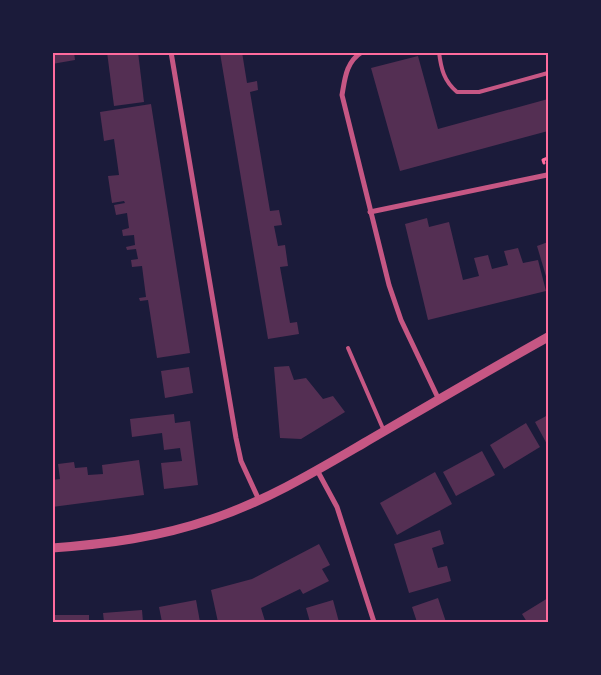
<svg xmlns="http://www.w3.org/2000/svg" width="601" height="675" font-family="'Zilla Slab',serif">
<rect width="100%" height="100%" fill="#1b1b3a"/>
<g fill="#542f53">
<polygon points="52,52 74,52 75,60 52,64"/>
<polygon points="107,52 138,52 144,102 114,106"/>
<polygon points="242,52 247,83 257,81 258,90 250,92 270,211 279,210 282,225 274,226 278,246 285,245 288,266 280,267 290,323 297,322 299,334 268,339 220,53"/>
<polygon points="418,56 438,129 548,99 548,131 400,171 371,68"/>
<polygon points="151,104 190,353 157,358 148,300 140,301 139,298 146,297 142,266 132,267 131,260 138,259 136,249 127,250 126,247 135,245 134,235 123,236 122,230 129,228 127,213 116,215 114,205 125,203 124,201 112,203 108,176 119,175 114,139 104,141 100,112"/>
<polygon points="427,218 429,227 449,222 463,280 479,276 474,258 488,255 492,269 508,265 504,251 518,248 523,263 538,260 546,291 428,320 405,224"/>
<polygon points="548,242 548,283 537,246"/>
<polygon points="289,366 294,380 306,378 323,399 333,396 345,412 301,439 280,438 274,367"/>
<polygon points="189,367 193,393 165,398 161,371"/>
<polygon points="174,414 175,423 190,421 198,485 164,489 161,463 182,461 180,448 164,450 162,433 132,437 130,419"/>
<polygon points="548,415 548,446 535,422"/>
<polygon points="526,423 540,447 504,469 490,445"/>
<polygon points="482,451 495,475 456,496 443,472"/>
<polygon points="139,460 144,495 52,507 52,480 60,479 58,464 74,462 75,468 87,467 88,475 103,474 102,465"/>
<polygon points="435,472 452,504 397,535 380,503"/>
<polygon points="440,530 444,544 432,548 438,568 447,566 451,581 409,593 394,544"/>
<polygon points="319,544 330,565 322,569 329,581 303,594 300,589 261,608 265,621 218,622 211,590 252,579"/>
<polygon points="438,598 446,622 417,622 412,607"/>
<polygon points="548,598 548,622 527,622 522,614"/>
<polygon points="196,600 200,622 162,622 159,607"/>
<polygon points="333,600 339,622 310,622 306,608"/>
<polygon points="142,610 143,622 104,622 103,613"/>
<rect x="52" y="615" width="37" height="7"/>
</g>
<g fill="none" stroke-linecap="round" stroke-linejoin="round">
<polyline stroke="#ff6b9d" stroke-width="3" points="544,163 543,160 548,158"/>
<g stroke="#c65784" stroke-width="4">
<path d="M439,52C441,69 444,81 457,92H479L548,73"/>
<polyline points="348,348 384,431"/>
</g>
<g stroke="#c65784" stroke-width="5">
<polyline points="171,52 236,438 241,461 259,500"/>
<path d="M362,52C346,62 345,78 342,95L389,285L401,320L439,400"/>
<polyline points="370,212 547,175"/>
<polyline points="317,470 337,507 374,622"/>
</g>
<path stroke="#c65784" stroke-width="9" d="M52,548C107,544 160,537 212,519C266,501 316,471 364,443C426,407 487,371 548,337"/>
</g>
<rect width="601" height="675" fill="none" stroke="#1b1b3a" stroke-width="108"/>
<rect x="54" y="54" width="493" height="567" fill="none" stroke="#ff6b9d" stroke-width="2"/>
</svg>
